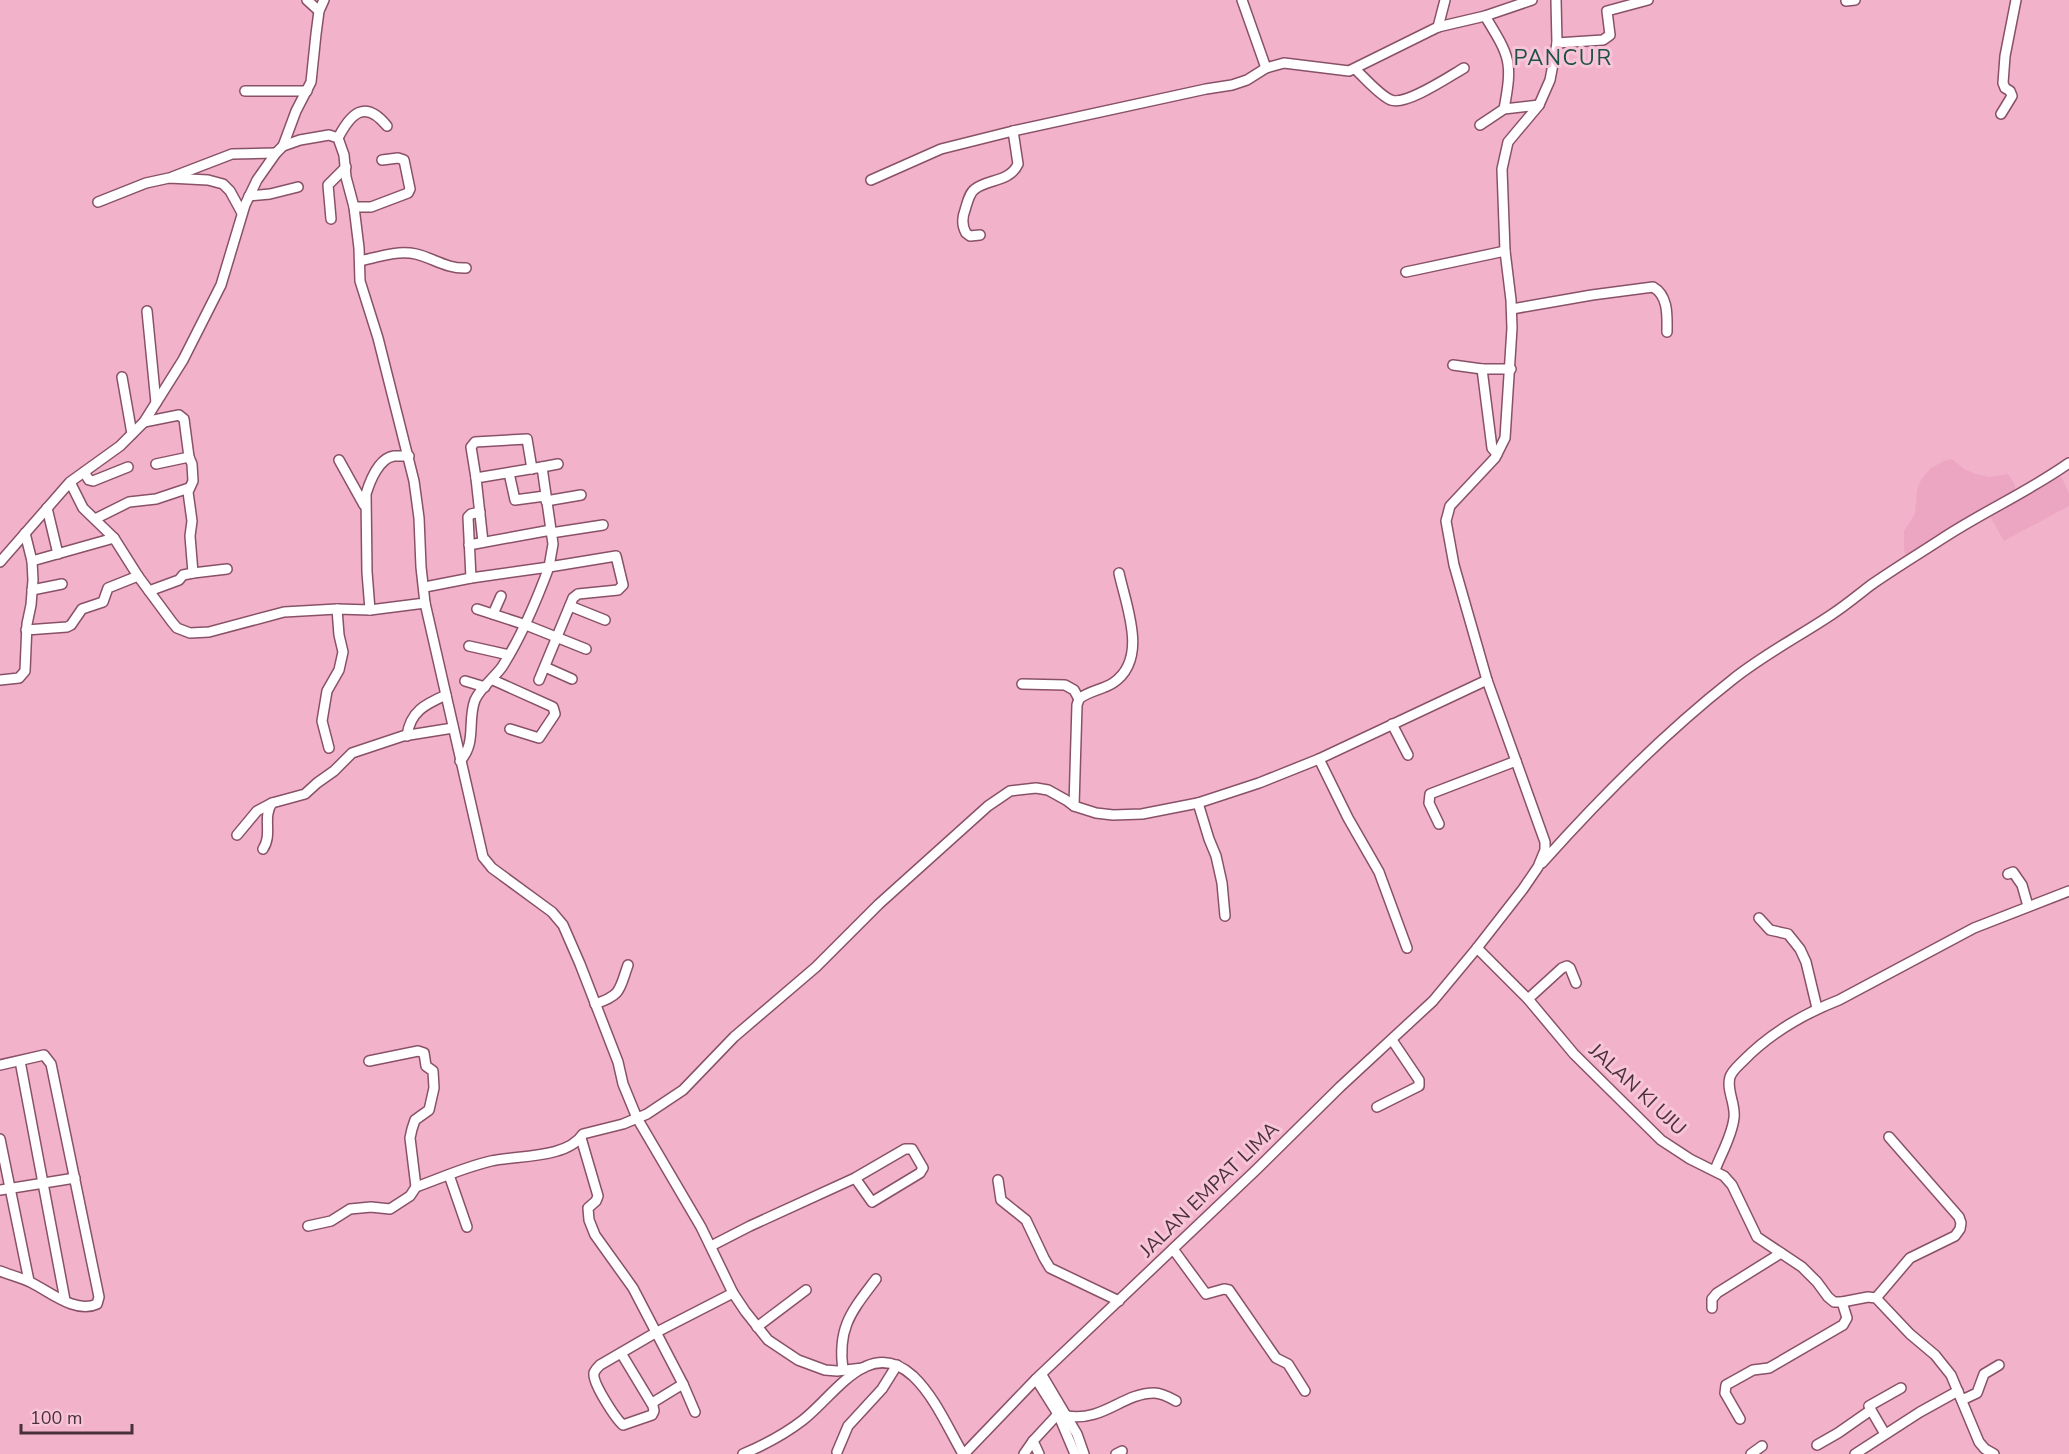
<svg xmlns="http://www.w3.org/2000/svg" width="2069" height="1454" font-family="'Nunito Sans',sans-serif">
<rect width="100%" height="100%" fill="#f2b3ca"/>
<g fill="#eca6c1">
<polygon points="1952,459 1964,469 1976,474 1989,477 2008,474 2015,485 2014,492 1907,558 1904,550 1904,531 1915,514 1917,490 1921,480 1931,468 1944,461"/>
<polygon points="2058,475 2062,478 2069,494 2069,506 2004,541 1988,513"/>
</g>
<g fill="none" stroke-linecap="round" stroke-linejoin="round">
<defs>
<g id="street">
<polyline points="307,0 319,11"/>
<polyline points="1242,0 1266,68"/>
<polyline points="1846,1 1855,0"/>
<path d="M1485,16C1510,57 1513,61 1504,109"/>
<polyline points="1438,27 1445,0"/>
<polyline points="1557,43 1603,40 1610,35 1607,11 1648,0"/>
<path d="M1355,69C1364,77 1380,96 1391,100C1406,106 1450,76 1464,68"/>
<polyline points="245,91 307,91"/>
<polyline points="2001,114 2012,96 2010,91 2005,88 2003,83 2005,56 2016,0"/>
<polyline points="1480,125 1504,109 1539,105"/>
<path d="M338,138C351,113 365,99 387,126"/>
<polyline points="283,146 296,111 311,82 316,34 319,11 324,0"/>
<polyline points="172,177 232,154 276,153"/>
<polyline points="871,180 941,149 1013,131 1206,89 1232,85 1247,80 1266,68 1284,63 1349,71 1438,27 1485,16 1532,0"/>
<polyline points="249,196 270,194 298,187"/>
<polyline points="98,202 146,183 169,178 208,180 223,184 230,191 242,213"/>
<polyline points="354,207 371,207 408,193 410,189 404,160 398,158 382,160"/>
<polyline points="331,219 328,185 346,167"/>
<path d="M980,235L970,236L966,233C962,226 962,218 965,210C967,204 969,193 975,189C988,179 1010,182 1018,164L1013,131"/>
<path d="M360,261C378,257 397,250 416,254C433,258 447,269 466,268"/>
<polyline points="1406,272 1505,251"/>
<path d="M1512,309L1592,295L1653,287C1669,296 1667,317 1667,332"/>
<polyline points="147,311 156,403"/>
<polyline points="1453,365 1482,369"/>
<polyline points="122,377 132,434"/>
<polyline points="144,422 179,415 184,419 189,457 156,464"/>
<polyline points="1497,454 1492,448 1482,369 1511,369"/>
<polyline points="339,460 364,505"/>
<polyline points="542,467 558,464"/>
<polyline points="84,472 89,480 93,481 128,467"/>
<polyline points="509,473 515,500 545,496"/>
<polyline points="476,478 471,447 475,442 527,439 532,469"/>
<polyline points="546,501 581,495"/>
<polyline points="47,508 58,554"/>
<polyline points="95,519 129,502 156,499 189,488"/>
<polyline points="551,533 603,525"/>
<polyline points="469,545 551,530"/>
<polyline points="32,561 114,538"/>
<polyline points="0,562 70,482 120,446 144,422 183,360 221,285 245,205 257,180 276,153 283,146 300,140 329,135 338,138 344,155 346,177 354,207 359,248 360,281 378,338 414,481 419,518 421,567 425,603 370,610 337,609 284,612 209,632 190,633 177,628 172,622 138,576 114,538 83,508 70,482"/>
<polyline points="193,573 227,569"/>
<polyline points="471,578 468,517 471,514 480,512"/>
<polyline points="425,587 471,578 549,567 553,544 542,467 476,478 483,542"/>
<polyline points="32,590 62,584"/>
<polyline points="149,591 179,580 183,575 193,573 190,536 192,521 188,492 193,481 192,464 189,457"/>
<polyline points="425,603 483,857 492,868 552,912 563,925 580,964 618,1062 623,1084 637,1118 701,1227 733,1293 745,1311 768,1340 798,1360 825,1370 837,1371 863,1368"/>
<polyline points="570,606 605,620"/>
<polyline points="477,609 526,625 586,649"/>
<path d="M370,610L367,572L366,494C370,481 379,458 394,456C399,456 404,456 409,456"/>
<polyline points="493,614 501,596"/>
<polyline points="26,630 67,627 71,625 82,609 103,602 108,588 138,576"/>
<polyline points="469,646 509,655"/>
<polyline points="545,667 572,679"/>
<polyline points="0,680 19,678 25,671 27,624 31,605 33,580 32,561 25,533"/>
<polyline points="493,680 553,707 555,714 539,738 510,729"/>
<polyline points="465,681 485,687"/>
<polyline points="1022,684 1065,685 1074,690 1079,699"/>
<polyline points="1392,724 1408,755"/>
<path d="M407,736C410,711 426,704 446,695"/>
<polyline points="329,748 322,721 327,691 339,670 343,652 339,635 337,609"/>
<polyline points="1319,759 1348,818 1379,872 1407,948"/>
<path d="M460,761C477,743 467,721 475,700C480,688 494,678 502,667C522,636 536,602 549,567L616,556L623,585L618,590L578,594L573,598L539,680"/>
<polyline points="1198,803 1209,839 1216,856 1222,883 1225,916"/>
<path d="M1074,806L1077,705L1079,699C1088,691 1102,690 1113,683C1149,659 1126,606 1119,573"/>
<polyline points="1439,824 1429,803 1430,794 1516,761"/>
<polyline points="237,835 257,811 272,803"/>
<path d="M263,849C273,834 262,818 272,803L305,794L317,783L334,771L352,753L403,736L453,728"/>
<path d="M1542,863C1601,797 1662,735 1732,680C1763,655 1798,637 1831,615C1845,606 1858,595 1871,585C1894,569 1917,555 1940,540C1982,512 2028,492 2069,463"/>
<polyline points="2008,874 2013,872 2022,885 2028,906"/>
<polyline points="1759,918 1770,930 1788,934 1800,949 1806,962 1817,1008"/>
<polyline points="1477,948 1528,999 1574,1054 1661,1140 1690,1159 1724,1176 1732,1185 1757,1237 1802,1267 1817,1282 1828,1297 1834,1302 1842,1302 1868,1297 1876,1298 1910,1334 1935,1355 1951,1375 1979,1442 1985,1449 1994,1454"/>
<polyline points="1528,999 1562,968 1567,966 1570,968 1576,983"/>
<path d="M595,1004C622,995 619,990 628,965"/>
<polyline points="20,1061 65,1300"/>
<polyline points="369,1061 418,1051 424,1053 426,1066 433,1071 434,1088 429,1110 415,1120 412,1129 410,1138 416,1187"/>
<path d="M0,1065L44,1055L51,1064L99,1297L97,1304C76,1314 50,1292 32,1283C22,1278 10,1275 0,1271"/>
<polyline points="1377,1107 1419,1086 1419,1080 1392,1040"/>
<polyline points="581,1138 598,1196 596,1201 588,1208 589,1220 595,1235 633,1288 683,1384 695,1412"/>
<polyline points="0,1139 29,1281"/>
<path d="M1715,1170C1721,1154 1732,1136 1734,1118C1736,1104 1726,1090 1730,1077C1732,1071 1738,1066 1742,1062C1769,1034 1803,1014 1839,1000L1974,928L2069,891"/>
<polyline points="449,1175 467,1227"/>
<polyline points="998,1180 1001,1200 1026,1220 1044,1258 1050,1268 1119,1301"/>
<polyline points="0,1190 75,1178"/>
<path d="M308,1226L331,1221L350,1209L371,1207L390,1209L410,1196L416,1187C441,1178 465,1167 491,1161C517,1155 567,1159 583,1134L623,1124L647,1114L683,1090L734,1037L816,967L879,904L988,806L1010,791L1036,788L1048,790L1066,800L1074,806L1096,813L1113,815L1142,814L1198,803L1259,783L1319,759L1487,680"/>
<polyline points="711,1246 750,1226 855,1178 905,1149 912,1149 923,1168 920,1173 872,1202 855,1178"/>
<polyline points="1173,1249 1206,1294 1224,1289 1229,1290 1276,1358 1288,1364 1305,1391"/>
<polyline points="1876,1298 1910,1258 1955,1236 1960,1229 1961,1223 1959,1217 1889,1137"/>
<polyline points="1712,1308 1712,1299 1717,1293 1781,1253"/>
<polyline points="757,1327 806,1290"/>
<path d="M621,1353L653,1406L654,1411L652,1415L623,1425C616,1419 592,1383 594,1373C595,1370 598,1367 600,1365L655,1333L733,1293"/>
<path d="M843,1370C837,1327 852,1311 876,1279"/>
<polyline points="1042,1375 1077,1434 1084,1454"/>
<polyline points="1036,1379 1058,1414 1075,1454"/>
<polyline points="1962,1400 1977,1393 1984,1374 1999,1365"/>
<polyline points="652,1403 683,1384"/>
<polyline points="1871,1410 1869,1406 1901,1388"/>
<path d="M1067,1416C1103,1422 1123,1393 1154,1393C1161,1393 1169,1397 1176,1401"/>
<polyline points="1740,1419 1725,1393 1726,1385 1753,1370 1769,1368 1843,1325 1847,1318 1842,1302"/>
<polyline points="1817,1445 1838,1433 1871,1410 1885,1434"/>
<polyline points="837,1452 848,1426 882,1389 897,1365"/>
<path d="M743,1454C764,1445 785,1434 803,1420C835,1395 869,1336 913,1376C935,1397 948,1428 963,1454"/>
<polyline points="964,1454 1036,1379 1257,1169 1340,1087 1433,1001 1477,948 1523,889 1538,867 1545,850 1545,842 1487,680 1454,565 1446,521 1450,506 1495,458 1505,438 1512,328 1511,300 1505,251 1502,169 1508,142 1539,105 1550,80 1557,43 1556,0"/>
<polyline points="1024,1454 1033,1441"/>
<polyline points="1039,1454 1033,1441 1058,1414"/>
<polyline points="1116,1454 1122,1451"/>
<polyline points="1751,1454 1762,1446"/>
<polyline points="1855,1454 1920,1412 1958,1391"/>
</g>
</defs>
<use href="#street" stroke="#895168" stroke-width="12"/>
<use href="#street" stroke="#fff" stroke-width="9"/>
</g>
<g text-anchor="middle" stroke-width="6" stroke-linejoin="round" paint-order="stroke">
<g font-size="20" fill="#49303a" stroke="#f8c4d7">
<text transform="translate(1638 1089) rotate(43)" y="7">JALAN KI UJU</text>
<text transform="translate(1209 1189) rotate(-44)" y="7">JALAN EMPAT LIMA</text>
</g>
<g font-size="22" letter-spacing="1.5" fill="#1c5145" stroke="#f8c4d7">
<text x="1563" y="65">PANCUR</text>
</g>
</g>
<path d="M21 1424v9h111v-9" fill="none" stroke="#49303a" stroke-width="3"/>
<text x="30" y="1424" font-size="18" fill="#49303a" stroke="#f8c4d7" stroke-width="4.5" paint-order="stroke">100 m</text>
</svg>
